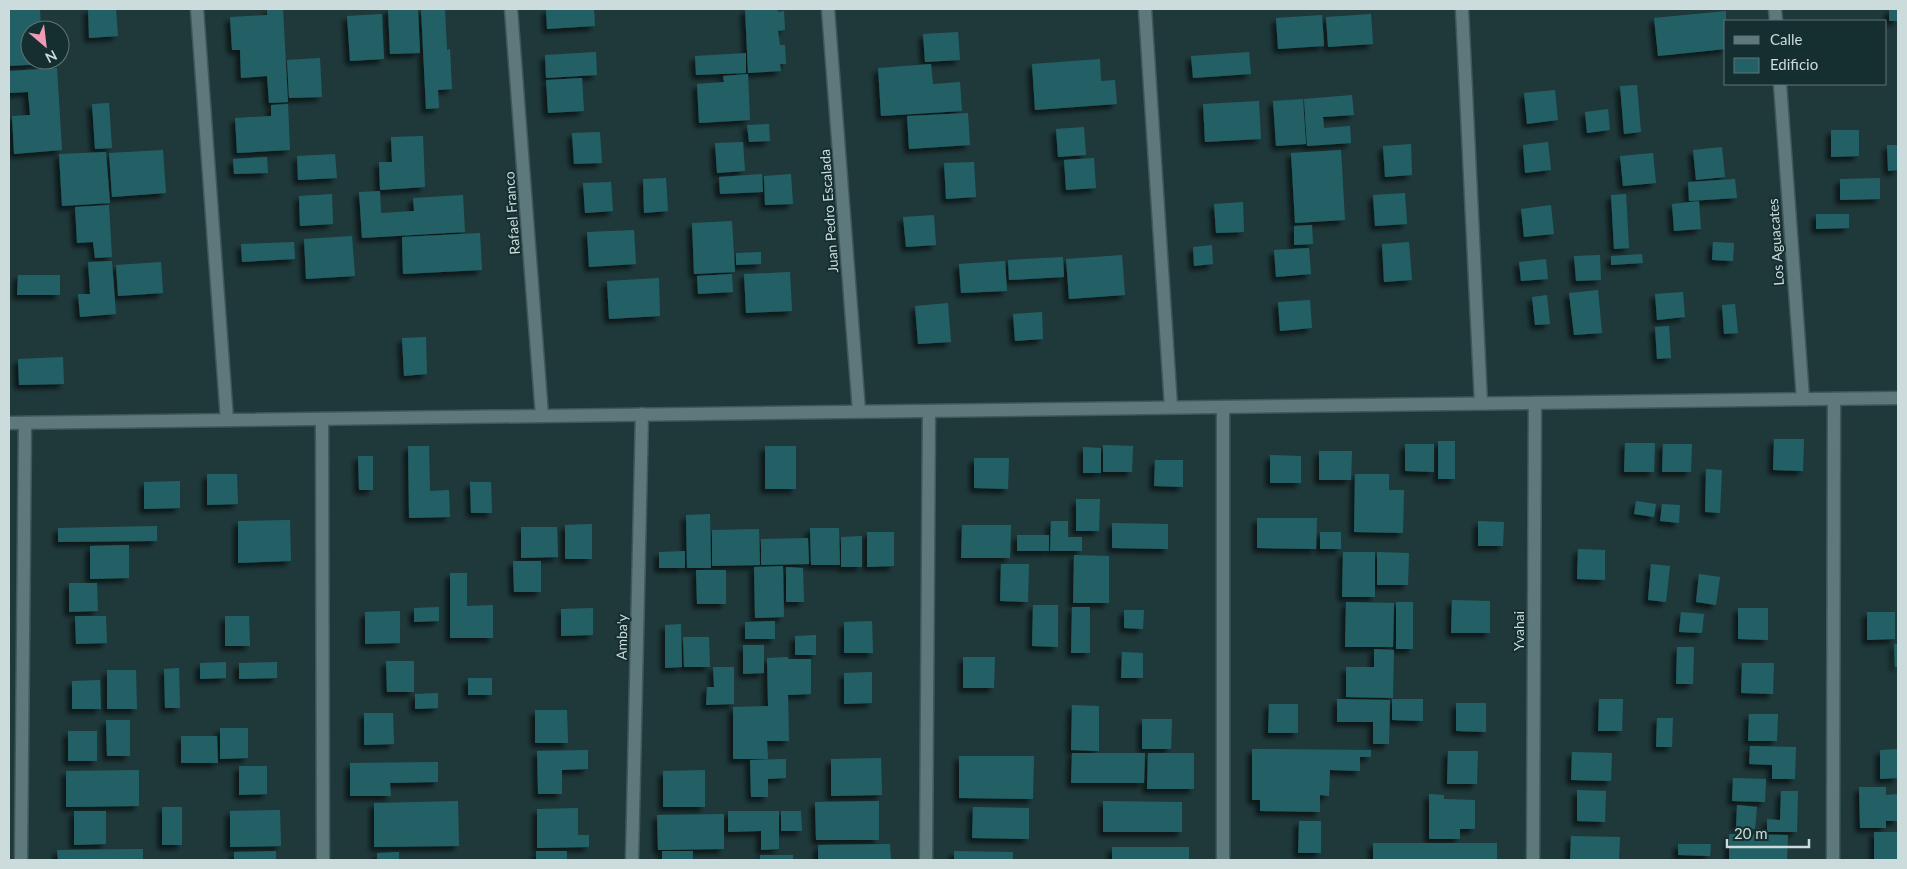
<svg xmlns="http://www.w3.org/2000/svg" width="1907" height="869" font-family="Lato,sans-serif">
<defs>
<filter id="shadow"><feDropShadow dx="-4.5" dy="4.5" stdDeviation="2.5" flood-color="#0009"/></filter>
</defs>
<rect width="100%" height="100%" fill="#1f393b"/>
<g fill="#236166" filter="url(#shadow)">
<polygon points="9,9 40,9 41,30 30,30 30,60 43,60 44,64 9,66"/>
<polygon points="88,9 116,9 118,36 89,38"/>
<polygon points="267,9 283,9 288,102 269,103 267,76 241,78 240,50 232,50 230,17 267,15"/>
<polygon points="388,9 418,9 420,53 390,54"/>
<polygon points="421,9 445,9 447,50 450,49 452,89 438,90 439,108 426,109"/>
<polygon points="546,9 594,9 595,26 547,29"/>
<polygon points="745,9 778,9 778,12 784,11 785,30 778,31 780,45 785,45 786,64 780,64 781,71 748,73"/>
<rect x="1889" y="9" width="9" height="12"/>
<polygon points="1726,11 1726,49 1658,56 1654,18"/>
<polygon points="382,14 384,59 350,61 347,16"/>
<polygon points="1371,14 1373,44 1328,47 1326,17"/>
<polygon points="1322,15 1324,46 1278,49 1276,18"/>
<polygon points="958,32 960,60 925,62 923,34"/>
<polygon points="596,52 597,75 546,78 545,55"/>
<polygon points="1249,52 1251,74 1193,78 1191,56"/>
<polygon points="746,53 746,73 696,75 695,56"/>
<polygon points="320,58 322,97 289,98 287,60"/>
<polygon points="1100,59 1101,81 1115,80 1117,104 1035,110 1032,64"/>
<polygon points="931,64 933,84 960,82 962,111 881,116 878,68"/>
<polygon points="57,68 62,150 14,154 12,116 30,115 28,92 10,93 9,71"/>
<polygon points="748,74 750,120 699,123 697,84 724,82 723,76"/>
<polygon points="582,78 584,111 548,113 546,80"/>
<polygon points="1637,85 1641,132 1624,134 1620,86"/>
<polygon points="1555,90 1558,120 1527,124 1524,93"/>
<polygon points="1352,95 1354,115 1323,117 1324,128 1350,126 1351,143 1307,146 1304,99"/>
<polygon points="1303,99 1306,144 1276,146 1273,101"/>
<polygon points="1259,101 1261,139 1205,142 1203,104"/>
<polygon points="109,103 112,148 95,149 92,104"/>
<polygon points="288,104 290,150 237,153 235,118 271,116 271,105"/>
<polygon points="1608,109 1610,130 1587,133 1585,112"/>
<polygon points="968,113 970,145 909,149 907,116"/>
<polygon points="769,124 770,141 749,142 747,125"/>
<polygon points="1084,127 1086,155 1058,157 1056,129"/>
<polygon points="1831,130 1859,130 1859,156 1831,157"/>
<polygon points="600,132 602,163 574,164 572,133"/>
<polygon points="423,136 425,187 380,190 379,162 392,162 391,137"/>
<polygon points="743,142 745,171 717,173 715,143"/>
<polygon points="1548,142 1551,170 1525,173 1523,145"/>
<polygon points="1411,144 1412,175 1385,177 1383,146"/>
<polygon points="1887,145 1898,145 1898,170 1888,171"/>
<polygon points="1722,147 1725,177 1696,180 1693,150"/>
<polygon points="163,150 166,193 112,197 109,153"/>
<polygon points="1341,150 1345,220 1295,223 1291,153"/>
<polygon points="106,152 110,203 62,206 59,154"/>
<polygon points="1653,153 1656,183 1623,186 1620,156"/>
<polygon points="335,154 337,178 298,180 297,156"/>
<polygon points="267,157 268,173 234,174 233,159"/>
<polygon points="1094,158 1096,188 1066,190 1064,160"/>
<polygon points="974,162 976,197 946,199 944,163"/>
<polygon points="762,174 763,192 720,194 719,177"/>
<polygon points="791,174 793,204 765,205 764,176"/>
<polygon points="666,178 668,211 644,213 643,179"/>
<polygon points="1880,178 1880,199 1840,200 1840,179"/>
<polygon points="1735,179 1737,198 1689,201 1688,182"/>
<polygon points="611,182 613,211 585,213 583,183"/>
<polygon points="380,191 381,213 414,211 413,198 463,195 465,232 362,238 359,192"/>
<polygon points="1405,193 1407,224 1375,226 1373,195"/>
<polygon points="332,194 333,224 300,226 299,196"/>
<polygon points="1626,194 1629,248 1614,249 1611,195"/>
<polygon points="1699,201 1701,229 1674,231 1672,204"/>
<polygon points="1243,202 1244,232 1216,233 1214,204"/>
<polygon points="109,205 112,257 95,258 93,242 77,243 75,207"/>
<polygon points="1551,205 1554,234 1524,237 1521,209"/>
<polygon points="1816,214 1849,214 1849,228 1816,229"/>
<polygon points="934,215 936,245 906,247 903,217"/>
<polygon points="732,221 735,272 694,274 692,223"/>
<polygon points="1312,225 1313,244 1294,245 1294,226"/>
<polygon points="634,230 636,264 589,267 587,232"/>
<polygon points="480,233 482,270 403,274 402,237"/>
<polygon points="352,236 355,276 306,279 304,239"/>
<polygon points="294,242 295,259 242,262 241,244"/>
<polygon points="1409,242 1412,280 1384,282 1382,244"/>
<polygon points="1713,242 1734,243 1733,261 1712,260"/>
<polygon points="1212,245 1213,264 1194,266 1193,247"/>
<polygon points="1309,248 1311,274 1276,277 1274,250"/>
<polygon points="761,252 761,264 736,265 736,253"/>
<polygon points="1642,254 1643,263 1611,265 1611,256"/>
<polygon points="1122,255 1125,295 1069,299 1066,259"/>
<polygon points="1600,255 1601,280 1576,281 1574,256"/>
<polygon points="1063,257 1064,277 1009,280 1008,260"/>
<polygon points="1546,259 1548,279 1521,281 1519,262"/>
<polygon points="112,261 116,314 80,317 78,294 90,294 88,262"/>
<polygon points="1005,261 1007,291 961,293 959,264"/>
<polygon points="161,262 163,293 118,296 116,265"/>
<polygon points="790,272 792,311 746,313 744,274"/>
<polygon points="732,274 733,292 698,294 697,276"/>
<polygon points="18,275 60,275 60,295 17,295"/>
<polygon points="659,278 660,316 609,319 607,281"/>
<polygon points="1598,290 1602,333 1574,335 1569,293"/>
<polygon points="1683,292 1685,317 1657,320 1655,294"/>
<polygon points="1547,295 1550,324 1535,325 1532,297"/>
<polygon points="1310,300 1312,328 1280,331 1278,302"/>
<polygon points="948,303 951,342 918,344 915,306"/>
<polygon points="1735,304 1738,333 1724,334 1722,305"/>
<polygon points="1042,312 1043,339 1015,341 1013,314"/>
<polygon points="1669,326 1671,358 1657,359 1655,327"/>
<polygon points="426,337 427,374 404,376 402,338"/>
<polygon points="63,357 64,384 19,385 18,359"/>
<polygon points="1774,439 1804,439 1803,471 1773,470"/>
<rect x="1438" y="441" width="17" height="38"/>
<polygon points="1625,443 1655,443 1654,472 1624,472"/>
<polygon points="1405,444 1434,444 1434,472 1405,471"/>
<polygon points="1663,444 1692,444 1691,472 1662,472"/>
<polygon points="1103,445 1133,446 1132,472 1103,472"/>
<polygon points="408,446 429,446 430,491 449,490 450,517 409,518"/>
<rect x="765" y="446" width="31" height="43"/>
<polygon points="1083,447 1101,448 1101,473 1083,473"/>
<polygon points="1319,451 1352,451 1351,480 1319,480"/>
<polygon points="1270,455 1301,456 1301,483 1270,483"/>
<polygon points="358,456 373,456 373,490 359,490"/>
<polygon points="974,458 1009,458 1008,489 974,488"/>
<polygon points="1155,460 1183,460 1183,487 1154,486"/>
<polygon points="1706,469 1722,470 1720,513 1705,512"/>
<polygon points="207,474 237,474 238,504 207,505"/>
<polygon points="1355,474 1389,474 1389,490 1404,490 1403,533 1354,532"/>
<polygon points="180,481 180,508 144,509 144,482"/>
<polygon points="470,482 491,482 492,513 471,513"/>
<polygon points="1076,499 1100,499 1099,531 1076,531"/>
<polygon points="1636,501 1656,504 1654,517 1634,514"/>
<polygon points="1662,504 1680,505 1679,523 1660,521"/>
<polygon points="710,514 711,568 687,568 686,515"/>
<polygon points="1257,518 1317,518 1316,549 1257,548"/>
<polygon points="290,520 291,561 238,563 238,521"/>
<polygon points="1051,521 1068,521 1068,537 1082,537 1082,551 1050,551"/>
<polygon points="1478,521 1504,522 1503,546 1478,546"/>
<polygon points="1112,523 1168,524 1168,549 1112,548"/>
<polygon points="592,524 592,559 565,559 565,525"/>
<polygon points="962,525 1011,525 1010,558 961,558"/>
<polygon points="157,526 157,541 58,542 58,528"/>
<polygon points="521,527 557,527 558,557 521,558"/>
<polygon points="810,528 839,528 840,565 811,565"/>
<polygon points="759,529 760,565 712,566 712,530"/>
<polygon points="867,532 894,532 894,566 867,567"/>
<rect x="1320" y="532" width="21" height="17"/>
<rect x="1017" y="535" width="32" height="16"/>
<polygon points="862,536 862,567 841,567 841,537"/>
<polygon points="808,538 809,564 761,565 761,539"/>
<polygon points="129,545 129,578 90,579 90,546"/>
<polygon points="1578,549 1605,550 1605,580 1577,579"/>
<polygon points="685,551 685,568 659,568 659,552"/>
<polygon points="1343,552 1375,552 1375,597 1342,597"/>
<polygon points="1377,552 1409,553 1408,585 1377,585"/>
<polygon points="1074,555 1109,556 1109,603 1073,603"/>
<polygon points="513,561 541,561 541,592 514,592"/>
<polygon points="1001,564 1029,564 1028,602 1000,601"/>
<polygon points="1651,564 1670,566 1666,602 1648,600"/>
<polygon points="783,566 784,617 755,618 754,567"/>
<polygon points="786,567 803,568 804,602 786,602"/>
<polygon points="696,570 726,570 726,604 697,604"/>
<polygon points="450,573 467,573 467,606 493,605 493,638 450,638"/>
<polygon points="1699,574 1720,577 1716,605 1696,602"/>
<polygon points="69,583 97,583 98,611 69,612"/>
<polygon points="1452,600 1490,601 1490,633 1451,633"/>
<polygon points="1346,602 1394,603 1393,647 1345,647"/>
<rect x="1396" y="602" width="17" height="47"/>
<polygon points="1033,605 1058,605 1058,647 1032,646"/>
<polygon points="439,607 439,621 414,622 414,608"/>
<polygon points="1072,607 1090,607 1090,653 1071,653"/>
<polygon points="593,608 593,635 561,636 561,609"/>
<polygon points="1738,608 1768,608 1768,640 1738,639"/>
<polygon points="1124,610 1144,610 1143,629 1124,628"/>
<polygon points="400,611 400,643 365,644 365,612"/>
<polygon points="1681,612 1704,614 1702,633 1679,632"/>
<polygon points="1867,612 1895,612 1895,639 1867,640"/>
<polygon points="75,616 106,616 107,643 76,644"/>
<polygon points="225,616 249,616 250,646 225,646"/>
<polygon points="775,621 775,639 745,639 745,622"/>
<polygon points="872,621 873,653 844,653 844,622"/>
<polygon points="681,624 682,667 665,668 665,625"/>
<polygon points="816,635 816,655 795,655 795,636"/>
<polygon points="683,637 709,637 710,667 684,667"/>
<polygon points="1894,644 1898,644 1898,667 1895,667"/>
<polygon points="743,645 764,645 764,673 743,674"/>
<polygon points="1677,647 1694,647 1693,684 1676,684"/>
<polygon points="1374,649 1394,650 1393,698 1346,697 1346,667 1374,667"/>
<polygon points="1122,652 1143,653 1143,678 1121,678"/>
<polygon points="788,657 788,659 811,659 811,694 788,695 789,741 767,741 768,759 733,759 733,707 768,706 767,658"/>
<polygon points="963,657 995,657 994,688 963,688"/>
<polygon points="386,661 414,661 414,692 387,692"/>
<polygon points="226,662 226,678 200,679 200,663"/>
<polygon points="277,662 277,678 239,679 239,663"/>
<polygon points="1742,663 1774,663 1773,694 1741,693"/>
<polygon points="713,667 734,667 734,704 706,705 707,687 714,687"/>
<polygon points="179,668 180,708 165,708 164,669"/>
<polygon points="107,670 136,670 137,709 107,709"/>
<polygon points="872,672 872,703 844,704 844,673"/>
<rect x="468" y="678" width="24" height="17"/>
<polygon points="100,680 101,709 72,709 72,681"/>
<polygon points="438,693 438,708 415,709 415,694"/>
<polygon points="1337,699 1390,700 1389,744 1373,744 1373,722 1337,722"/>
<polygon points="1392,699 1423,699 1423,721 1392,720"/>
<polygon points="1599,699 1623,699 1622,731 1598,731"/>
<polygon points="1456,703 1486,703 1486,732 1456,731"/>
<polygon points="1269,704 1298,704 1298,733 1268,733"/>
<polygon points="1072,705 1099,706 1099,751 1071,750"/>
<polygon points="535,710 567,710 568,743 535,743"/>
<polygon points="364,713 393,713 394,744 364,745"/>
<polygon points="1749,714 1778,714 1777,741 1748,741"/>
<polygon points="1657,718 1673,718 1672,747 1656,747"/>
<polygon points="1142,719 1172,719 1171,749 1142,749"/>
<polygon points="106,720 130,720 130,756 107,756"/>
<polygon points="220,728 248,728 248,758 220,759"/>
<rect x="68" y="731" width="29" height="30"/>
<polygon points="181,736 217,736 218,763 181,763"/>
<polygon points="1750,746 1796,747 1795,779 1772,779 1772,765 1749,764"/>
<polygon points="1252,749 1371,750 1371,757 1360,757 1360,771 1330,770 1329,796 1320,795 1320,812 1260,811 1260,800 1252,800"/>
<polygon points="1898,749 1898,778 1880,779 1880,750"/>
<polygon points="588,750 588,769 562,770 562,794 538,794 537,751"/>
<polygon points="1448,751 1478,751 1477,784 1447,784"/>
<polygon points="1572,752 1612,753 1611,781 1571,780"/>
<polygon points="1072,753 1145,753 1144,783 1071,783"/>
<polygon points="1148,753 1194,753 1194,789 1147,789"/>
<polygon points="959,756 1034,756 1033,799 959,798"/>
<polygon points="881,758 882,795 831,796 831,759"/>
<polygon points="786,759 786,778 768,779 768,797 751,797 750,760"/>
<polygon points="438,762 438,782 390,783 391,796 350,796 350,763"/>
<polygon points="239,766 267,766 267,794 239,795"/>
<polygon points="139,770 139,806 66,807 66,771"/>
<polygon points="705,770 705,807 663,807 663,771"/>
<polygon points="1733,778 1766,779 1765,802 1732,801"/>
<polygon points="1859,787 1886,787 1886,795 1898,794 1898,821 1886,821 1886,828 1860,828"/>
<polygon points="1577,790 1606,791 1605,822 1577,821"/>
<polygon points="1781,791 1798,791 1797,832 1767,832 1767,819 1780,820"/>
<polygon points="1429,794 1444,795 1444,799 1475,800 1475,829 1460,829 1460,839 1429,839"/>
<polygon points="458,801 459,846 374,847 374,803"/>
<polygon points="879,801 879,840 816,840 815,802"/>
<polygon points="1103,801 1182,802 1182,832 1103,832"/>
<polygon points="1737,805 1757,807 1755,829 1736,827"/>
<rect x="162" y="807" width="20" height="38"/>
<polygon points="973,807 1029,808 1029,839 972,838"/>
<polygon points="578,808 578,835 589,835 589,847 537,848 537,809"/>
<polygon points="280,810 281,846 230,847 230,811"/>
<polygon points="74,811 106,811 106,844 74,845"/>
<polygon points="728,811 779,811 779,849 761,850 761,831 728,832"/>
<polygon points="781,811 801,811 802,831 781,831"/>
<polygon points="724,814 724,849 658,850 657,815"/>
<polygon points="1299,821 1321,821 1321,853 1298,853"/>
<rect x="1874" y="832" width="24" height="28"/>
<polygon points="1729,834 1788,835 1787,860 1729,860"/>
<polygon points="1571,836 1620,837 1619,860 1570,860"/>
<rect x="1373" y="843" width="124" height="17"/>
<polygon points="890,844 891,860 818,860 818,845"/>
<polygon points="1678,844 1711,844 1710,856 1678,855"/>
<rect x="1112" y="847" width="77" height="13"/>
<polygon points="143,849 143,860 58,860 57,850"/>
<polygon points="276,851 276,860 234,860 234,852"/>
<rect x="536" y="851" width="31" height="9"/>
<rect x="662" y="851" width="31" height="9"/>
<polygon points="954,851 1013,852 1013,860 954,860"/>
<polygon points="399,852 399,860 377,860 377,853"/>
<rect x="760" y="855" width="33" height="5"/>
</g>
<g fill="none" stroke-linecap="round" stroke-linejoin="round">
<defs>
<g id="street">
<polyline points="197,9 227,420"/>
<polyline points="511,9 542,416"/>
<polyline points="828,9 859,411"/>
<polyline points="1145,9 1171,407"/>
<polyline points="1462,9 1481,403"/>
<polyline points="1775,9 1776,21"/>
<polyline points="1780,84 1803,399"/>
<polyline points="322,419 323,860"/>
<polyline points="9,423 1898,398"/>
<polyline points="21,860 25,423"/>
<polyline points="632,860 642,414"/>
<polyline points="926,860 929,411"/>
<polyline points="1223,860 1223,407"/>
<polyline points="1533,860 1535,403"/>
<polyline points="1833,860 1834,399"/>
</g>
</defs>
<use href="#street" stroke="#41585a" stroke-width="15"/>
<use href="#street" stroke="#5e797b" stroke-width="12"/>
</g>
<g text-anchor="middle" stroke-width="4" stroke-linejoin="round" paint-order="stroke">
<g font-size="14" fill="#ccdbdc" stroke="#152f31">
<text transform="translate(829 211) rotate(-94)" y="5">Juan Pedro Escalada</text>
<text transform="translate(512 213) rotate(-94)" y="5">Rafael Franco</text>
<text transform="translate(1776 242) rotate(-94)" y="5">Los Aguacates</text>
<text transform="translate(1519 631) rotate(-90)" y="5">Yvahai</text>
<text transform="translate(622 637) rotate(-89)" y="5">Amba'y</text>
</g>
</g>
<rect width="1907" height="869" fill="none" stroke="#ccdbdc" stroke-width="20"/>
<rect x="1724" y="20" width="162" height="65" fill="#152f31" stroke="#5e7475"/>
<rect x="1734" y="36" width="25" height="8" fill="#5e797b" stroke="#5e7475"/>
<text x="1770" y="45" font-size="15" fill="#ccdbdc">Calle</text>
<rect x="1734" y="58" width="25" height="15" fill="#236166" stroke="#5e7475"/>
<text x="1770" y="70" font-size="15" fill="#ccdbdc">Edificio</text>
<g transform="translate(45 45) rotate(152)"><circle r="24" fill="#152f31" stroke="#5e7475"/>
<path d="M0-4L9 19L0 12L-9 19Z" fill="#f09ab5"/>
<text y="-8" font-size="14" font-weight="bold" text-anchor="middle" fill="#ccdbdc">N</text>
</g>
<path d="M1727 839v8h82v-8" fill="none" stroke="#ccdbdc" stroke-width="2.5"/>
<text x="1734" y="839" font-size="15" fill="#ccdbdc" stroke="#152f31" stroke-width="4" paint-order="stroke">20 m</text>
</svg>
